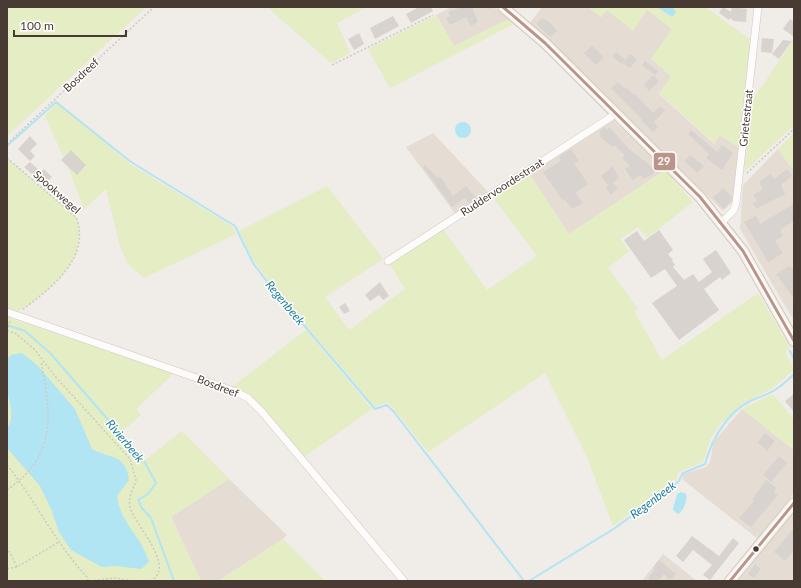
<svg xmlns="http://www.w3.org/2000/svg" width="801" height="588" font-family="Lato,sans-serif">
<rect width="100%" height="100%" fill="#f0ece7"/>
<g fill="#e5ddd4">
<polygon points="452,7 493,7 509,19 454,46 436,15"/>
<polygon points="542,7 588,7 601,17 607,10 647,9 673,30 651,59 671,76 659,94 714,144 720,135 739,148 733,201 723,211 576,66 530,23"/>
<polygon points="613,120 665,170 569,234 528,172"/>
<polygon points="433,133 489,193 456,215 406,147"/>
<polygon points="778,149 794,171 794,321 740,229 743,185"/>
<polygon points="742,409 794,450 794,493 758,539 683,480 683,474 706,467 710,462 713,445 716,439"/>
<polygon points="229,479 287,535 283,539 218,581 201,581 171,517"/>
<polygon points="794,511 794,581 738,581"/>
<polygon points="663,554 697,581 642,581"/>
</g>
<g fill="#e4edc4">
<polygon points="7,7 146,7 7,136"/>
<polygon points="267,7 366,7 337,23 350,53 331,63"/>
<polygon points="588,7 705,7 751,40 739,148 720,135 715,144 659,93 671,76 651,59 672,29 647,10 633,31 607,10 601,17"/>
<polygon points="436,15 454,46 509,19 514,24 390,88 368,49"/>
<polygon points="794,39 794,125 744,172 752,101"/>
<polygon points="58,102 130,164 232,226 236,234 144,278 128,264 120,246 106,189 84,209 68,167 45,116"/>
<polygon points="794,133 794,171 778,149"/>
<path d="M7,158L76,217C90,254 57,285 29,304C23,309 15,313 9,318L174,373L136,409L141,415L119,434L144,461L182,431L229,479L171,517L201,581H7Z"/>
<polygon points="665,170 693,202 647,238 638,227 620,239 629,251 608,268 638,309 634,311 662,360 758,293 790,348 785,352 794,370 770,390 743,403 718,427 710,440 703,462 678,472 677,480 613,526 587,457 545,373 428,452 388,402 375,407 266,278 252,258 239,231 327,186 383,259 325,297 349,330 405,289 389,263 442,228 487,290 537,256 492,196 528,172 569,234"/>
<polygon points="306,330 372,409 304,457 249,396 233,386"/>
<polygon points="773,394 794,420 794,450 742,409"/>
<polygon points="283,539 325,581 218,581"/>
</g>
<g fill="#b2e5f4">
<polygon points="657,7 673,7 676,13 672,17"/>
<circle cx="463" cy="130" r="8"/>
<path d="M22,353L38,366L75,409L92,449C111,459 126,454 129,480L117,496C120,523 141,535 149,562L141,569L115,566L102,567L71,550L59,532L51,509L40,486L7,448V428C16,418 8,400 7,388C6,378 7,368 7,359L11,355Z"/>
<path d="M681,492L686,494C688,499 684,511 678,514L673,510C673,505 676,500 677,494Z"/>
</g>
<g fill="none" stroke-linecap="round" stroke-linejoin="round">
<g stroke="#b2e5f4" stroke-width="2">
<polyline points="7,146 56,102 131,162 235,226 253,263 268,283 375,409 387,405 394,412 524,581"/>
<polyline points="7,325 25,331 50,353 144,461 156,483 148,494 138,500 142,508 151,518 174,581"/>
<polyline points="790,351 794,359"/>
<path d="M529,581L615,528L679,481L683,473L705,464C712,439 727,412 752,400C760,397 767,395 775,390C781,386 788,380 794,374"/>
</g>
</g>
<g fill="#d8d3ce">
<polygon points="419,7 431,7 433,11 411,23 406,14"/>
<polygon points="462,7 472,7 478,22 471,26 466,17 450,25 446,18 450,16 448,12"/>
<polygon points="723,7 731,12 732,7 747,9 746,22 734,21 730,18 729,20 719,13"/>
<polygon points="393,16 399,26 375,39 370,28"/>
<polygon points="542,18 547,21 548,20 557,31 550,37 536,24"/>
<polygon points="790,19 794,22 794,37 783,29"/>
<polygon points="359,33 364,44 354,50 348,39"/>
<polygon points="762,38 774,39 772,53 761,52"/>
<polygon points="783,40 792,41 779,59 772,54"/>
<polygon points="592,45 604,57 596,65 584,53"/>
<polygon points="616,52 625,59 622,64 612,57"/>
<polygon points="630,54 637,59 630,68 623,63"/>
<polygon points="645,61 658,71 655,75 642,65"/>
<polygon points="653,75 659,81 649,91 644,85"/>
<polygon points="618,82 625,89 626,87 634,95 635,94 653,113 660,106 665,110 654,122 658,127 653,132 641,120 642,119 611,88"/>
<polygon points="605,127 607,130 609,127 630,150 650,165 655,170 653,174 644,179 640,175 633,180 625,169 630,166 622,158 625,155 614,145 612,147 600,136 601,134 599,132"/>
<polygon points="691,130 717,152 722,145 733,153 722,170 706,158 709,154 688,134"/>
<polygon points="30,136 37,144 30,151 35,156 30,161 18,149"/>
<polygon points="571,149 579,161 574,164 588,184 575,193 583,203 572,209 565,200 563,201 543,172 561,161 559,157"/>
<polygon points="71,150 86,165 77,175 61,160"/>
<polygon points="690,155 704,166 697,173 684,161"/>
<polygon points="30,162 41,172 44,169 52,177 44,185 24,167"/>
<polygon points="425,165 438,178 440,176 453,196 466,186 476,198 469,203 465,198 452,207 423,167"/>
<polygon points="613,166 619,178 612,183 618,188 611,195 606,189 608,185 601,176"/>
<polygon points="787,169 792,176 781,185 785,194 756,209 753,203 757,201 753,195 763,189 759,182 771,174 774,179"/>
<polygon points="723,188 732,197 731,202 724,209 713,198"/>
<polygon points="794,204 794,221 780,230 783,236 775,241 783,253 768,262 744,222 756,216 760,224"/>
<polygon points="659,230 673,250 668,254 673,260 672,261 675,265 673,267 684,280 693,274 699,282 712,272 703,259 716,250 731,273 722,280 720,277 704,289 719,310 679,340 652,303 677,286 665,269 651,278 624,240 637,231 644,241"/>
<polygon points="790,266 794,271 794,299 776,274"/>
<polygon points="380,282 389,296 383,300 379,295 370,301 365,295"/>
<polygon points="345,303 350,311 344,314 339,307"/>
<polygon points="794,394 794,412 785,401"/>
<polygon points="765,433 775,441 767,451 758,443"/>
<polygon points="779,456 787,463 771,482 763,475"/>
<polygon points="766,480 776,488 774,492 778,495 751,527 739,518 754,501 752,500"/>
<polygon points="794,528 794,550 785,561 774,552"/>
<polygon points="692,536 719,556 733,538 739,543 710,580 703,575 712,565 693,550 683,562 676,556"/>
<polygon points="659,560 676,574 670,580 664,574 658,581 651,581 648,578 655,570 653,568"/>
<polygon points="755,564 761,569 754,578 748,574"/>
</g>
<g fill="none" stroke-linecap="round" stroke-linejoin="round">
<defs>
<g id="street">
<polyline points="721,223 734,210 736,203 758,7"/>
<polyline points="388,261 611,117 615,112"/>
<polyline points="7,312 234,391 248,398 262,412 404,581"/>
</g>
<g id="secondary">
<polyline points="503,7 545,43 700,197 743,251 794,341"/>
<polyline points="730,581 794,503"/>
</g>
</defs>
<use href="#street" stroke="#ccc8c3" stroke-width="8"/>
<use href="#secondary" stroke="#d1c9be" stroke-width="12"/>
<g stroke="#cecac6" stroke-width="1.5" stroke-dasharray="2 2" stroke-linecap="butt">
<polyline points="332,65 433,15"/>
<polyline points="7,144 154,7"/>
<path d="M7,158L76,217C92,258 50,289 22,310"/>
<polyline points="747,173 794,129"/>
<path d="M7,331L15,333L35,350L54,375L130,459L136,480C133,490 128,496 130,507C133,523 177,566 151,581"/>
<polyline points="7,331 10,321"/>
<path d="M7,465C36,501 55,543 87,577L88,581"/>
<path d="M7,490C58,454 51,416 41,361"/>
<polyline points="7,547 17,567 59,542"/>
<polyline points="7,569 17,567"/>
<polyline points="90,581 114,578 134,581"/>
</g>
<use href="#street" stroke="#fdfcfb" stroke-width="7"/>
<use href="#secondary" stroke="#f6f3ee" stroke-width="10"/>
<defs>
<g id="bus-1">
<polyline points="503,7 545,43 700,197 743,251 794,341"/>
<polyline points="730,581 794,503"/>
</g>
</defs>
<use href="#bus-1" stroke="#fff" stroke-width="6"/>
<use href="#bus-1" stroke="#bb9589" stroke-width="3"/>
</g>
<circle fill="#473b33" stroke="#fff" stroke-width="1.5" cx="756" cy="549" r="3.5"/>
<g text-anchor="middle" stroke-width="3" stroke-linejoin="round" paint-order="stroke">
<g font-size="11" fill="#473b33" stroke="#fff">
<text transform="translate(81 75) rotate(-43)" y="4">Bosdreef</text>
<text transform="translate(746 118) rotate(-84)" y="4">Grietestraat</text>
<text transform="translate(502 187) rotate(-33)" y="4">Ruddervoordestraat</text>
<text transform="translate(57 192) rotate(42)" y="4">Spookwegel</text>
<text transform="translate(218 386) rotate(21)" y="4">Bosdreef</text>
</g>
<g font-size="12" font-style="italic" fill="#1d7c9c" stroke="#fff">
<text transform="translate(285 303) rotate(50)" y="4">Regenbeek</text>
<text transform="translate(125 441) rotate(50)" y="4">Rivierbeek</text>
<text transform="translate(653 500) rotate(-37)" y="4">Regenbeek</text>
</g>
</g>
<rect stroke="#fff" stroke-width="1.5" x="653" y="152" width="23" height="19" rx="4" fill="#bb9589"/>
<g font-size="11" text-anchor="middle" font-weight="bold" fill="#fff">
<text x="664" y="165">29</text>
</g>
<rect width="801" height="588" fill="none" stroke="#473b33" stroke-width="16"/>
<path d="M14 30v6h112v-6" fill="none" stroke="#473b33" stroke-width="2"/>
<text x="20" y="30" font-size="12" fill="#473b33" stroke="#ffffff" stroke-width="3" paint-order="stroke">100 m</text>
</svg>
